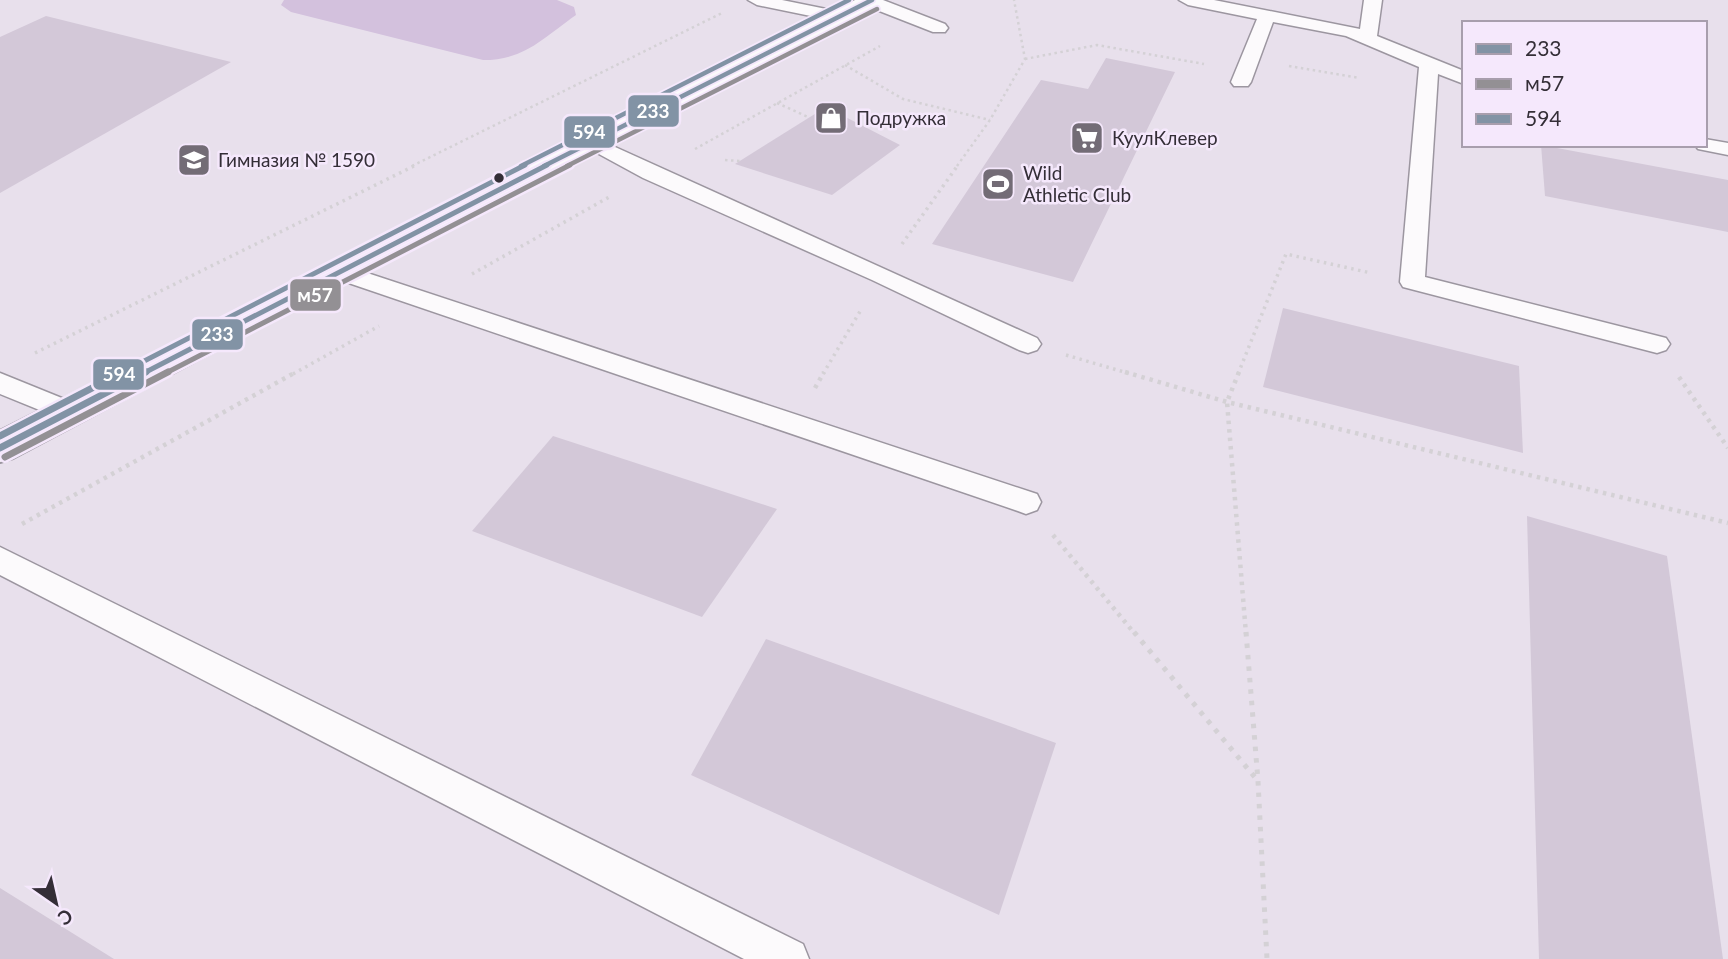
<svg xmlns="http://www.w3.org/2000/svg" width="1728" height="959" font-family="Lato,sans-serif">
<rect width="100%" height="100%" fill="#e8e0ec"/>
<path fill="#d3c1dd" d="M284,0H557L574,7L576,15C543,38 525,60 483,60L291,12L281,5Z"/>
<g fill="#d3c8d8">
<polygon points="46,16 231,62 0,193 0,37"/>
<polygon points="1106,58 1175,72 1073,282 932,244 1041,80 1088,89"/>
<polygon points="826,107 900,145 832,195 735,164"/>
<polygon points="1541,145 1728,180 1728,232 1545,196"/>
<polygon points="1283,308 1519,366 1523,453 1263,387"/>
<polygon points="553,436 777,509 702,617 472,531"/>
<polygon points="1527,516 1667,556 1723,959 1539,959"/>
<polygon points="766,639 1056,743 999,915 691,775"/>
<polygon points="0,888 114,959 0,959"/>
</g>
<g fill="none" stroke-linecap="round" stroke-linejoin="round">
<defs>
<g id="lane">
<polygon points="748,0 782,0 846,13 849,17 840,22 757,5"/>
<polygon points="883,0 945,24 948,28 945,32 933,32 864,5 861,1"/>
<polygon points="1179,0 1214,0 1360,29 1364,0 1382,0 1377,36 1464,71 1464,84 1438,74 1425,277 1666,338 1670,344 1666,350 1657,353 1403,287 1400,282 1419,67 1346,36 1273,22 1251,82 1248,86 1234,86 1231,82 1257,19 1188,5"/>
<polygon points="593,137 1037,338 1041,344 1037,350 1028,353 1019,350 872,280 643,178 586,147 583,143 586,139"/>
<polygon points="1705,139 1728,143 1728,155 1698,149 1695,145 1705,145"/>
<polygon points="340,264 1037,494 1041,502 1037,510 1026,514 1015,510 331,277 328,272 331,267"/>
<polygon points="0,373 79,405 83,412 79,419 69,422 0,394"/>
<polygon points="0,547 803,944 809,959 744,959 0,575"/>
</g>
<polygon id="secondary" points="855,0 883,0 880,5 406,249 13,458 0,462 0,431"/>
</defs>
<use href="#lane" stroke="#9c96a0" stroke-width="3"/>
<use href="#secondary" stroke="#9c96a0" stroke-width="4"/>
<g stroke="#d4d1d5" stroke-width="2.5" stroke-dasharray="2.5 3.5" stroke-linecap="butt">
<polyline points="1025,59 1097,45 1204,64"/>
<polyline points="845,65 903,99 990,120"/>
<polyline points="1289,66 1360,78"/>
<polyline points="777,103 808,117"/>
<polyline points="695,149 880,46"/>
<polyline points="725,160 740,161"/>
<polyline points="412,166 724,12"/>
<polyline points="957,166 990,120 1025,59 1014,0"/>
</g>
<g stroke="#d4d1d5" stroke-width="3.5" stroke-dasharray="2.5 4.5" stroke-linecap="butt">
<polyline points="902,244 958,165"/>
<polyline points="472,274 611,196"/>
<polyline points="35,353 416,165"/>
<polyline points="1066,355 1131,374"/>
<polyline points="293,374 379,326"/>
<polyline points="823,374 862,308"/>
<polyline points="1238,374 1286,254 1371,273"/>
</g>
<g stroke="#d4d1d5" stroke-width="4.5" stroke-dasharray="3.5 5" stroke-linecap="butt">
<polyline points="1125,372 1227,402 1728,523"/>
<polyline points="1239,372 1227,402 1246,634"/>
<polyline points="1679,377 1728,448"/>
<polyline points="815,388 824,372"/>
<polyline points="22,524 296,372"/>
<polyline points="1053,535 1135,634"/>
</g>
<g stroke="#d4d1d5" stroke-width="5" stroke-dasharray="4.5 7" stroke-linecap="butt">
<polyline points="1134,632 1258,781"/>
<polyline points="1246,632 1258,781 1267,959"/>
</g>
<use href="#lane" fill="#fcfafc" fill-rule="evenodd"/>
<use href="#secondary" fill="#fcfafc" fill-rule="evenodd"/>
<defs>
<polyline id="bus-1-far2" points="544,166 872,0"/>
<polyline id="bus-1-far1" points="142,374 547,165"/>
<polyline id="bus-1" points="0,448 146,372"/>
<polyline id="bus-2-far2" points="567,166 877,9"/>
<polyline id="bus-2-far1" points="164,374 570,165"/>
<polyline id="bus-2" points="5,457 168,372"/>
<polyline id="bus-3-far2" points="521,166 849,0"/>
<polyline id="bus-3-far1" points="119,374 525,165"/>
<polyline id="bus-3" points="0,436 123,372"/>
</defs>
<use href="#bus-1-far2" stroke="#f5e8fc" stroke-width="8"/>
<use href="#bus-1-far1" stroke="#f5e8fc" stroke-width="10"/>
<use href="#bus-1" stroke="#f5e8fc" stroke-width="12"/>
<use href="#bus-2-far2" stroke="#f5e8fc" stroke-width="8"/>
<use href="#bus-2-far1" stroke="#f5e8fc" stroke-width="10"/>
<use href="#bus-2" stroke="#f5e8fc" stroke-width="12"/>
<use href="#bus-3-far2" stroke="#f5e8fc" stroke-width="8"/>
<use href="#bus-3-far1" stroke="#f5e8fc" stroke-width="10"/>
<use href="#bus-3" stroke="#f5e8fc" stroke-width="12"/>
<use href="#bus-1-far2" stroke="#8293a5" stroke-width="4.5"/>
<use href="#bus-1-far1" stroke="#8293a5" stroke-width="5"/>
<use href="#bus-1" stroke="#8293a5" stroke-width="7"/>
<use href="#bus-2-far2" stroke="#939094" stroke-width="4.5"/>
<use href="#bus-2-far1" stroke="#939094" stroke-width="5"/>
<use href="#bus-2" stroke="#939094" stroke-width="7"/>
<use href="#bus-3-far2" stroke="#8293a5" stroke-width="4.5"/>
<use href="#bus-3-far1" stroke="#8293a5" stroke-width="5"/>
<use href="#bus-3" stroke="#8293a5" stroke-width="7"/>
</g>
<defs>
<symbol id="shop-square" viewBox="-11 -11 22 22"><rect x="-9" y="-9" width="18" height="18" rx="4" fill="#736c76" stroke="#f5e8fc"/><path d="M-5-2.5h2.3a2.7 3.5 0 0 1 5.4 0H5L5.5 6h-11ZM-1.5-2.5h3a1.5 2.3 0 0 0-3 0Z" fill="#fff"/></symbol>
<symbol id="supermarket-square" viewBox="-11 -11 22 22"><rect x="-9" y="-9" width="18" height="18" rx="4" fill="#736c76" stroke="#f5e8fc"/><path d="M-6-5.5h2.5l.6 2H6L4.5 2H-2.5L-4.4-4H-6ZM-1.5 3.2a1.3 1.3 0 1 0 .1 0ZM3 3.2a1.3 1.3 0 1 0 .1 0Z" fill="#fff"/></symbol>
<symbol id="school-square" viewBox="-11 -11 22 22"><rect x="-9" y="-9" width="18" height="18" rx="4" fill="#736c76" stroke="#f5e8fc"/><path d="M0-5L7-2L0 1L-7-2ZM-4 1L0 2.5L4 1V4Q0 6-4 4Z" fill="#fff"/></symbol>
<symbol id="stadium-square" viewBox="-11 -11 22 22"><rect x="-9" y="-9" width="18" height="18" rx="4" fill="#736c76" stroke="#f5e8fc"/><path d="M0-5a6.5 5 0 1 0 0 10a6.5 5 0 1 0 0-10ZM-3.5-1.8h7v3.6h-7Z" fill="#fff"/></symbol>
</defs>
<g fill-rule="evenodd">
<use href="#shop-square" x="812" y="99" width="38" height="38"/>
<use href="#supermarket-square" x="1068" y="119" width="38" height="38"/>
<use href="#school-square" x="175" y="141" width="38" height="38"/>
<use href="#stadium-square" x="979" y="165" width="38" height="38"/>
</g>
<circle fill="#342e37" stroke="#f5e8fc" stroke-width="2.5" cx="499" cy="178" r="6"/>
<g text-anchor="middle" stroke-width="5" stroke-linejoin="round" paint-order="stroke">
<g font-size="19" fill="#342e37" stroke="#f5e8fc" text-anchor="start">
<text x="856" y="125">Подружка</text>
<text x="1112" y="145">КуулКлевер</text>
<text x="218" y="167">Гимназия № 1590</text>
<text x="1023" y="180">Wild<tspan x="1023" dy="22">Athletic Club</tspan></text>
</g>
</g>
<g stroke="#f5e8fc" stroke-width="2.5">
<rect x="627" y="94" width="53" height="34" rx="7" fill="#8293a5"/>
<rect x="563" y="115" width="53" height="34" rx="7" fill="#8293a5"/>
<rect x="289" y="278" width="53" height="34" rx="7" fill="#939094"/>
<rect x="191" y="318" width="53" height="33" rx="7" fill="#8293a5"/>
<rect x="92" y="358" width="53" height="33" rx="7" fill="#8293a5"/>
</g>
<g font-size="19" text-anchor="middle" font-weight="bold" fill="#fff">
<text x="653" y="118">233</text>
<text x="589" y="139">594</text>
<text x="315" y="302">м57</text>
<text x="217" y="341">233</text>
<text x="119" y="381">594</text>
</g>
<rect x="1462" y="21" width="245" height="126" fill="#f5e8fc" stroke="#a89ead" stroke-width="2"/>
<rect x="1476" y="44" width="35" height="10" fill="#8293a5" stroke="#a89ead" stroke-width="2"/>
<text x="1525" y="56" font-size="21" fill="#342e37">233</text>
<rect x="1476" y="79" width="35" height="10" fill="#939094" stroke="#a89ead" stroke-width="2"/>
<text x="1525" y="91" font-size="21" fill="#342e37">м57</text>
<rect x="1476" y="114" width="35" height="10" fill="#8293a5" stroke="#a89ead" stroke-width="2"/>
<text x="1525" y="126" font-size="21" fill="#342e37">594</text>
<g transform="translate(56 903) rotate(146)" stroke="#f5e8fc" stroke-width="5" paint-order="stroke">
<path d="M0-5L12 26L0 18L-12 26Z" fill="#342e37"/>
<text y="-10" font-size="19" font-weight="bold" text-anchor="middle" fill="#342e37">С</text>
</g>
</svg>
